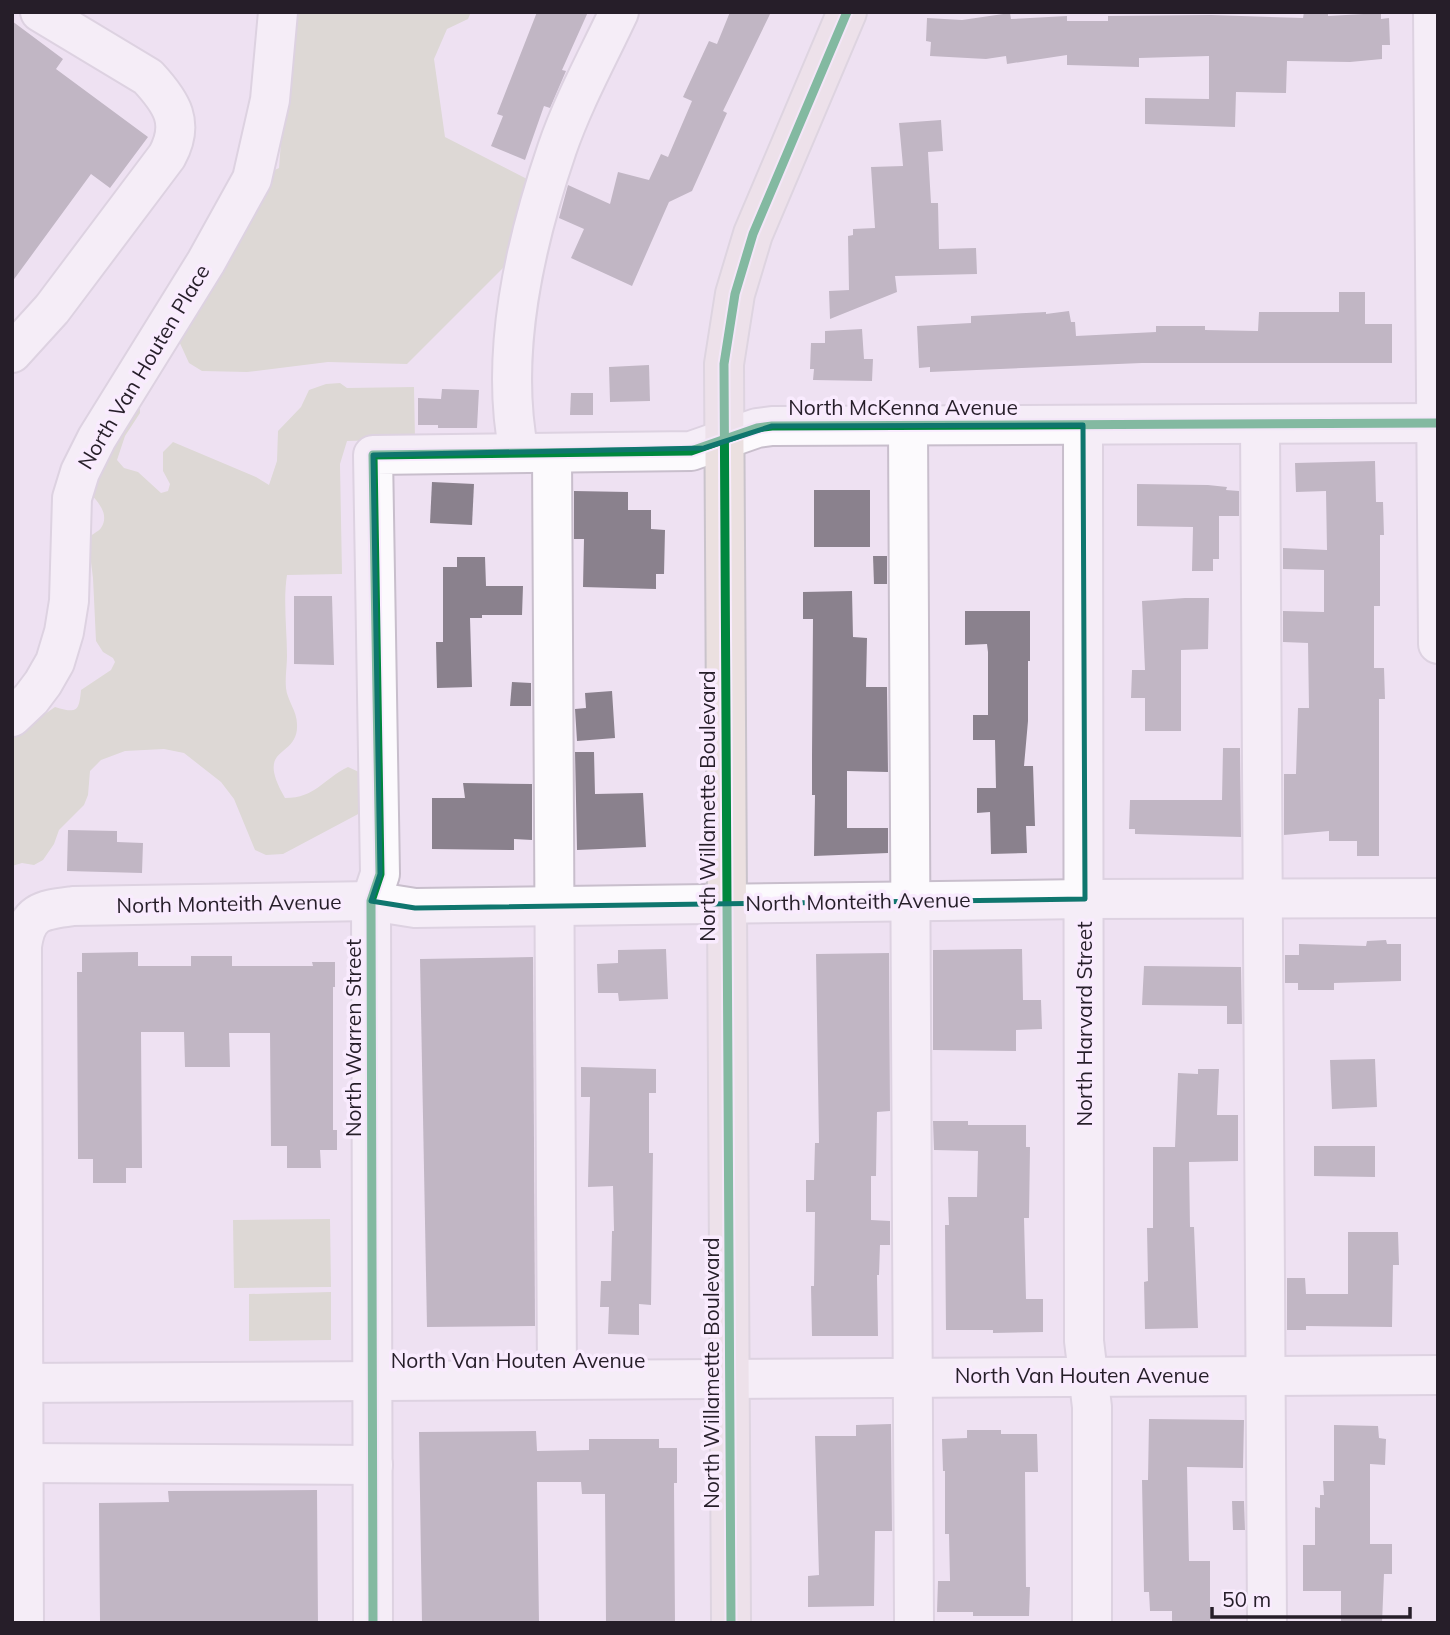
<svg xmlns="http://www.w3.org/2000/svg" width="1450" height="1635" font-family="Mulish,sans-serif">
<rect width="100%" height="100%" fill="#eee1f2"/>
<g fill="#c7ccb1">
<polygon points="291,12 471,12 468,19 447,29 434,59 445,137 527,179 513,258 407,364 328,362 247,372 202,371 189,363 173,328 264,175 279,168"/>
<path d="M340,383L347,388L414,387L415,439L347,441L340,464L342,574L287,575C283,600 287,630 287,656C287,666 285,677 286,688C287,700 297,711 297,724C299,760 253,743 285,798C316,798 323,779 348,767L359,772L366,781L362,812L283,854L266,855L255,850L234,799L221,782L184,753L164,749L125,751L101,760L90,771L88,795L84,805L59,830L54,844L43,860L34,865L22,863L12,866V737L55,707C76,713 79,713 81,690L111,670L115,662L113,658L103,652L96,641L93,578L88,538C92,534 98,532 101,528C110,514 98,502 89,492L135,404L140,409V413L125,436L117,460L124,468L138,472L161,493L168,491L170,484L163,471V452L173,442L256,477L269,485L277,461L278,431L301,407L309,390L326,384Z"/>
<polygon points="330,1219 331,1287 234,1288 233,1220"/>
<polygon points="331,1292 331,1340 249,1341 249,1294"/>
</g>
<g fill="#8a818d">
<polygon points="537,12 588,12 562,70 566,71 550,108 544,106 525,160 491,146 503,116 497,114"/>
<polygon points="730,12 771,12 723,111 727,113 692,191 669,202 632,286 571,258 584,229 559,218 568,185 610,204 618,172 649,180 661,154 668,157 692,101 683,97 709,41 717,44"/>
<polygon points="1304,12 1328,12 1328,16 1381,13 1381,19 1389,18 1390,45 1382,45 1382,59 1350,62 1287,61 1286,93 1236,92 1235,127 1145,124 1145,98 1209,99 1209,56 1139,58 1139,67 1067,65 1067,55 1007,64 1006,56 986,59 930,56 931,42 926,41 927,18 962,20 1010,13 1011,19 1067,16 1067,21 1108,21 1108,16 1211,15 1303,18"/>
<polygon points="12,21 63,59 56,69 148,137 110,188 91,174 12,282"/>
<polygon points="941,120 943,151 928,152 931,203 938,203 939,249 976,248 977,274 895,276 897,292 830,319 829,291 849,290 848,236 853,235 853,229 875,228 871,167 903,166 899,123"/>
<polygon points="1339,292 1365,292 1365,324 1392,324 1392,363 1142,363 930,372 930,367 919,368 917,326 971,323 971,316 1046,312 1046,314 1069,311 1071,322 1075,322 1076,336 1156,332 1156,326 1205,326 1205,330 1258,331 1259,312 1339,312"/>
<polygon points="862,329 864,359 873,359 872,381 813,380 814,369 810,369 811,343 825,343 825,331"/>
<polygon points="649,365 650,401 610,402 609,367"/>
<polygon points="442,389 479,390 477,428 438,428 438,425 418,425 418,398 441,399"/>
<polygon points="571,393 593,393 593,415 570,415"/>
<polygon points="1375,461 1376,502 1383,502 1384,535 1380,535 1380,606 1374,606 1374,668 1384,668 1385,699 1379,699 1379,856 1357,856 1357,841 1329,841 1329,831 1284,835 1284,774 1296,774 1298,708 1309,708 1308,643 1283,642 1283,611 1324,612 1324,570 1283,569 1283,548 1327,550 1326,491 1296,492 1295,463"/>
<polygon points="432,482 474,484 472,525 430,523"/>
<polygon points="1137,484 1208,485 1227,487 1226,490 1239,491 1239,516 1219,516 1219,559 1213,559 1213,571 1192,571 1193,527 1137,526"/>
<rect x="814" y="490" width="56" height="57"/>
<polygon points="574,491 628,492 628,510 651,510 651,529 665,530 664,574 656,574 656,589 583,587 584,539 574,539"/>
<polygon points="873,556 887,556 887,584 874,584"/>
<polygon points="457,557 485,557 486,586 523,586 522,615 482,615 482,618 470,618 472,687 437,688 436,642 443,642 443,567 457,567"/>
<polygon points="852,591 853,637 867,638 866,687 887,687 888,772 847,771 847,828 888,828 888,853 814,856 815,795 812,795 812,755 813,619 803,619 803,592"/>
<polygon points="294,596 332,596 334,665 294,664"/>
<polygon points="1185,598 1209,598 1208,649 1181,650 1181,731 1145,731 1145,698 1131,698 1132,670 1145,670 1142,601"/>
<polygon points="965,611 1030,611 1030,661 1028,661 1028,721 1024,766 1033,766 1035,826 1026,826 1027,853 991,854 990,812 977,813 977,788 996,788 995,740 973,740 973,715 988,715 988,652 987,644 965,645"/>
<polygon points="512,682 531,683 531,706 510,706"/>
<polygon points="612,691 615,738 577,741 575,709 586,708 585,693"/>
<polygon points="1223,748 1240,748 1241,837 1135,834 1135,829 1129,829 1130,800 1222,800"/>
<polygon points="575,752 594,752 595,794 643,793 646,847 577,850"/>
<polygon points="463,783 532,784 532,840 514,839 514,850 432,849 432,798 465,798"/>
<polygon points="68,830 117,831 117,842 143,843 142,873 67,871"/>
<polygon points="1386,940 1387,944 1401,944 1401,981 1334,983 1334,990 1298,990 1298,983 1285,983 1285,955 1299,955 1299,944 1366,946 1367,941"/>
<polygon points="666,949 668,999 619,1001 618,993 598,993 597,964 618,963 618,950"/>
<polygon points="1022,949 1023,1000 1041,1000 1042,1029 1016,1030 1016,1051 933,1050 933,950"/>
<polygon points="138,952 138,966 191,966 191,956 232,956 232,966 313,966 312,962 335,962 335,987 333,987 333,1130 337,1130 337,1150 320,1150 321,1168 287,1168 287,1146 271,1146 270,1033 229,1033 230,1067 185,1067 184,1032 141,1032 142,1168 126,1168 126,1183 93,1183 93,1159 78,1159 77,972 82,972 82,953"/>
<polygon points="889,953 890,1111 877,1112 876,1176 871,1176 871,1220 890,1221 890,1245 880,1245 879,1275 877,1275 878,1336 812,1336 811,1286 814,1286 815,1212 806,1212 806,1180 814,1180 815,1143 819,1143 816,954"/>
<polygon points="533,957 535,1326 427,1327 420,959"/>
<polygon points="1144,966 1241,967 1242,1024 1227,1024 1227,1006 1142,1005"/>
<polygon points="1375,1059 1377,1107 1332,1109 1330,1060"/>
<polygon points="581,1067 656,1069 656,1093 649,1093 649,1153 653,1153 651,1305 639,1304 639,1335 608,1334 609,1307 600,1307 601,1281 611,1281 612,1231 614,1231 613,1186 588,1187 590,1097 581,1097"/>
<polygon points="1198,1069 1219,1069 1217,1115 1238,1115 1238,1161 1189,1162 1190,1227 1194,1227 1198,1328 1145,1329 1144,1282 1148,1281 1147,1228 1153,1228 1153,1147 1175,1147 1178,1073 1198,1074"/>
<polygon points="933,1121 968,1121 968,1125 1026,1125 1026,1147 1030,1147 1029,1218 1024,1218 1026,1299 1043,1299 1043,1332 993,1333 993,1330 946,1330 945,1225 949,1225 948,1197 977,1197 978,1151 934,1150"/>
<polygon points="1314,1146 1375,1146 1375,1177 1314,1176"/>
<polygon points="1348,1232 1398,1232 1399,1265 1393,1265 1392,1327 1306,1326 1306,1330 1287,1330 1287,1278 1305,1278 1306,1294 1348,1294"/>
<polygon points="1149,1419 1244,1420 1243,1468 1187,1467 1189,1561 1210,1561 1210,1623 1172,1623 1172,1611 1150,1611 1149,1592 1144,1592 1142,1480 1148,1480"/>
<polygon points="891,1424 892,1531 875,1531 874,1606 808,1607 808,1576 819,1575 815,1436 856,1436 856,1425"/>
<polygon points="1334,1425 1378,1426 1379,1438 1386,1439 1385,1465 1370,1464 1370,1544 1392,1544 1392,1574 1384,1574 1382,1623 1341,1623 1341,1591 1303,1591 1303,1545 1315,1545 1315,1507 1320,1508 1320,1495 1324,1495 1323,1481 1334,1481"/>
<polygon points="967,1430 1001,1430 1001,1434 1037,1434 1038,1472 1025,1472 1026,1587 1030,1587 1029,1616 973,1616 973,1612 937,1612 938,1581 950,1581 949,1534 945,1534 945,1471 943,1471 942,1439 967,1438"/>
<polygon points="536,1431 537,1451 589,1450 589,1439 659,1439 659,1448 677,1448 677,1483 674,1483 675,1623 606,1623 605,1494 582,1494 581,1482 537,1482 539,1623 422,1623 419,1432"/>
<polygon points="317,1490 318,1623 100,1623 99,1503 169,1502 168,1491"/>
<polygon points="1232,1501 1244,1501 1245,1530 1233,1530"/>
</g>
<g fill="none" stroke-linecap="round" stroke-linejoin="round">
<defs>
<g id="minor">
<polyline points="1433,12 1438,644"/>
<path d="M12,353L52,309L167,156C185,123 172,103 148,77L40,12"/>
<polyline points="1260,424 1267,1623"/>
<polyline points="1083,425 1084,1341 1092,1407 1092,1623"/>
<polyline points="908,426 914,1623"/>
<path d="M519,453C499,354 525,243 557,149C573,102 598,57 619,12"/>
<polyline points="552,453 557,1379"/>
<polyline points="12,717 31,699 43,683 55,662 64,632 69,601 72,498 80,472 97,438 206,262 252,179 270,100 278,12"/>
<polyline points="12,1383 1438,1375"/>
<polyline points="23,1463 373,1465"/>
<path d="M24,1623L22,946C27,911 42,910 73,906L371,901L415,908L1085,899L1438,898"/>
<polyline points="373,1623 371,901 380,874 373,455 691,451 757,428 772,426 1438,423"/>
</g>
<polyline id="major" points="731,1623 724,364 735,294 753,234 847,12"/>
</defs>
<use href="#minor" stroke="#c8becc" stroke-width="42"/>
<use href="#major" stroke="#c9c3cb" stroke-width="42"/>
<use href="#minor" stroke="#fcfafd" stroke-width="38"/>
<use href="#major" stroke="#ebe0e0" stroke-width="38"/>
<defs>
<g id="cycleway">
<polyline points="373,1623 371,901 380,874 373,455 691,451 757,428 772,426 1438,423"/>
<polyline points="731,1623 724,364 735,294 753,234 847,12"/>
</g>
</defs>
<use href="#cycleway" stroke="#f9ebfe" stroke-width="13"/>
<use href="#cycleway" stroke="#00873e" stroke-width="9"/>
</g>
<path d="M0 0H1450V1635H0ZM1083,425L1085,899L415,908L371,901L380,874L373,455L704,448L772,426Z" fill="#eee1f2" fill-opacity=".55" fill-rule="evenodd"/>
<path fill="none" stroke="#0f766e" stroke-width="5" stroke-linejoin="round" d="M1083,425L1085,899L415,908L371,901L380,874L373,455L704,448L772,426Z"/>
<g text-anchor="middle" stroke-width="7" stroke-linejoin="round" paint-order="stroke">
<g font-size="21" fill="#261e29" stroke="#f9ebfe">
<text transform="translate(144 367) rotate(-59)" y="7">North Van Houten Place</text>
<text x="903" y="415">North McKenna Avenue</text>
<text transform="translate(708 806) rotate(-90)" y="7">North Willamette Boulevard</text>
<text transform="translate(858 902) rotate(-1)" y="7">North Monteith Avenue</text>
<text transform="translate(229 904) rotate(-1)" y="7">North Monteith Avenue</text>
<text transform="translate(1085 1024) rotate(-90)" y="7">North Harvard Street</text>
<text transform="translate(354 1038) rotate(-90)" y="7">North Warren Street</text>
<text x="518" y="1368">North Van Houten Avenue</text>
<text transform="translate(712 1373) rotate(-90)" y="7">North Willamette Boulevard</text>
<text x="1082" y="1383">North Van Houten Avenue</text>
</g>
</g>
<rect width="1450" height="1635" fill="none" stroke="#261e29" stroke-width="28"/>
<path d="M1212 1607v10h198v-10" fill="none" stroke="#261e29" stroke-width="3.5"/>
<text x="1222" y="1607" font-size="21" fill="#261e29" stroke="#f9ebfe" stroke-width="5" paint-order="stroke">50 m</text>
</svg>
